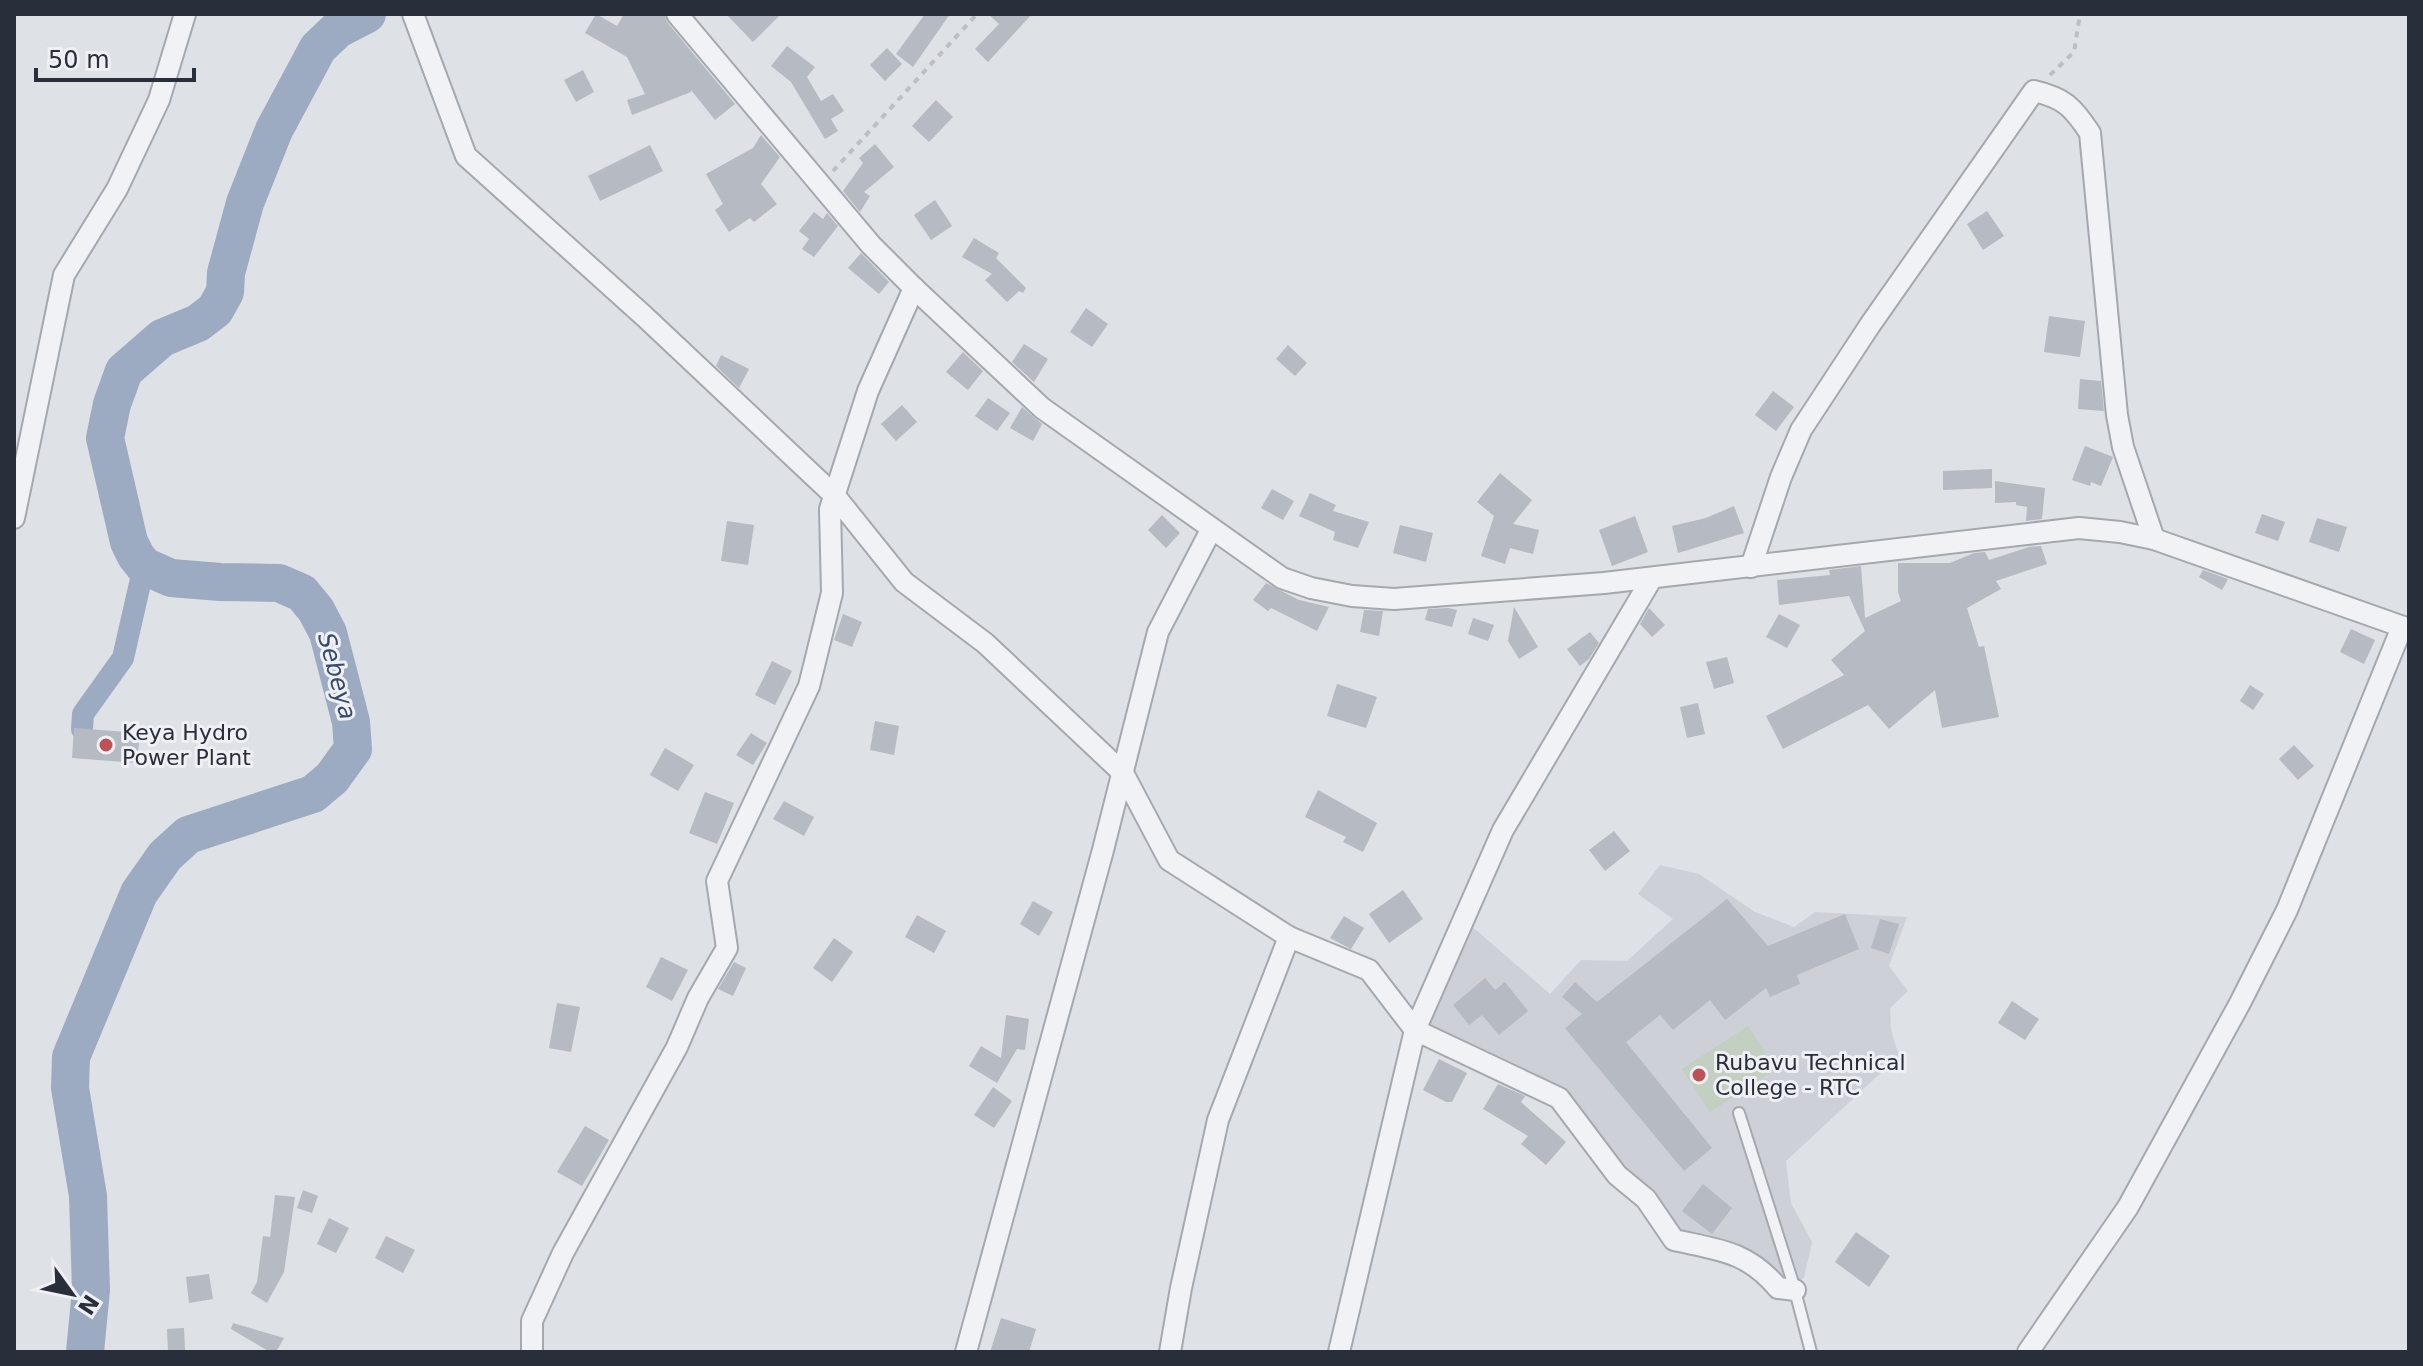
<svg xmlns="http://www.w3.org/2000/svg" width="2423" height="1366" font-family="'DejaVu Sans',sans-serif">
<rect width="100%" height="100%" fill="#dee1e6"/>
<polygon fill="#cdd0d7" points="1660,865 1699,874 1755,912 1794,927 1815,912 1907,917 1889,966 1908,991 1890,1008 1891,1030 1899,1056 1786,1161 1791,1203 1812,1242 1804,1278 1793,1283 1782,1285 1678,1237 1559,1094 1425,1030 1468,923 1550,994 1581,960 1627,961 1673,919 1638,894"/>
<polygon fill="#c3cfc1" points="1748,1026 1776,1069 1710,1112 1682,1069"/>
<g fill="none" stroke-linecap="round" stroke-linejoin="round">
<polyline stroke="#9dabc2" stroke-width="22" points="82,729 83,714 123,658 144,566"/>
<polyline stroke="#9dabc2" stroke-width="38" points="85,1352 91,1290 88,1196 70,1088 71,1057 139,893 165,856 188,835 313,794 332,778 353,749 351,722 328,633 316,610 302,593 279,583 220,582 171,578 144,566 136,556 129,542 105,438 112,404 124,371 162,338 198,323 215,310 225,292 226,273 245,203 274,130 318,48 338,29 367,14"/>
</g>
<g fill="#b6bac2">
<polygon points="596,14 617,26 624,14 664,14 667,22 735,104 715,120 691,90 691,92 632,115 627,100 645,94 627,57 585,33"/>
<polygon points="726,14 781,14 753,42"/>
<polygon points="925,14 950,14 913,67 896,54"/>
<polygon points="988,14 1032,14 988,62 975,49 999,24"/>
<polygon points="787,46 815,67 807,77 821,101 833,94 844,111 831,119 838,131 825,139 791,82 771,66"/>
<polygon points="887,48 902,64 885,81 870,65"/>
<polygon points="583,70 594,92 576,102 564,80"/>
<polygon points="936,100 953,117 929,142 912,126"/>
<polygon points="761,135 780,157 761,184 777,204 754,222 750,218 729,232 715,210 723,204 706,174 753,148"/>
<polygon points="875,144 894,167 864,192 870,196 860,212 843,191 863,163 859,158"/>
<polygon points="650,145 663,171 600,201 588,176"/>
<polygon points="935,200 952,226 931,240 914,215"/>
<polygon points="1987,211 2004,236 1983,250 1967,224"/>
<polygon points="814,212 823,219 827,213 838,226 814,257 802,249 809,239 799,231"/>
<polygon points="974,238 999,253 996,258 1026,288 1023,293 1019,291 1007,302 985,280 992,274 962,257"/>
<polygon points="861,253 889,282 879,294 848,268"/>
<polygon points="1086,308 1108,324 1092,347 1070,332"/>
<polygon points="2049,316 2085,321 2080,357 2044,352"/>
<polygon points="1024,344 1048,359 1034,382 1012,362"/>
<polygon points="1288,345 1307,363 1295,376 1276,359"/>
<polygon points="963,352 983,371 968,390 946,372"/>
<polygon points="721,355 749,369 739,388 716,366"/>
<polygon points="2080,379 2101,381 2104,411 2078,409"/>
<polygon points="1773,391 1794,407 1776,431 1755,415"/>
<polygon points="988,398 1010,413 997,431 975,416"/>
<polygon points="902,405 917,422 896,441 881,424"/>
<polygon points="1022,407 1042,424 1033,441 1010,428"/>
<polygon points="2085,446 2113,457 2101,486 2091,482 2090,486 2072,480"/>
<polygon points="1992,469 1992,488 1943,490 1943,471"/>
<polygon points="1500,473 1532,500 1513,524 1539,530 1533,554 1510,548 1505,564 1481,556 1494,516 1477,502"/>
<polygon points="1995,481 2045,488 2042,519 2026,521 2027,507 2016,505 2016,502 1995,503"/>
<polygon points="1272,489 1294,501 1283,520 1261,508"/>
<polygon points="1310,493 1336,505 1333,511 1369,522 1358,548 1333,540 1335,532 1299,516"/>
<polygon points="1734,506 1744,533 1678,553 1672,526 1706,518"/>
<polygon points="2262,514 2285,522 2278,541 2255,533"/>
<polygon points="1162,515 1180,533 1166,548 1148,530"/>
<polygon points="1635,516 1648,552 1612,566 1599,530"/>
<polygon points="2317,518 2347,527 2339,552 2309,542"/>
<polygon points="727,521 754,525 748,565 721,561"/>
<polygon points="1400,525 1433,533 1426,562 1393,553"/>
<polygon points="2041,546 2047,564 1996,581 2001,589 1967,608 1979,647 1984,646 1999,717 1942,728 1935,690 1889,729 1868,705 1783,749 1766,716 1844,675 1831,660 1865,631 1849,596 1779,605 1777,580 1830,575 1829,570 1861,566 1865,618 1901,601 1898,592 1898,563 1950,563 1974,553 1985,552 1989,560 2029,547 2026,547"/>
<polygon points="2203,570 2228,579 2222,590 2199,577"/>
<polygon points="1266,583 1299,600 1329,607 1317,631 1271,608 1268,611 1253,600"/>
<polygon points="1514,607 1538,647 1519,659 1508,641"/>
<polygon points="1449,608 1457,610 1452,627 1425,620 1428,609"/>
<polygon points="1649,608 1665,625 1652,637 1640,624"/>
<polygon points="1364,610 1383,611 1379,636 1360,632"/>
<polygon points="843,614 862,622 852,647 834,640"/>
<polygon points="1779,614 1800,625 1787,648 1766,637"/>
<polygon points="1473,618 1494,625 1488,641 1468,634"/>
<polygon points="2351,629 2375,640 2364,664 2340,652"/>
<polygon points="1590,632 1599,643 1589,659 1580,666 1567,649"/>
<polygon points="1727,657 1734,683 1714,689 1706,662"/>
<polygon points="772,661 792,671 775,705 755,695"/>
<polygon points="1337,684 1377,697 1366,728 1327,716"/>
<polygon points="2250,685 2264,694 2253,710 2240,701"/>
<polygon points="1698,703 1705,734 1687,738 1680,707"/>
<polygon points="875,721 899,726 894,755 870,750"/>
<polygon points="74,728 140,733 137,763 72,758"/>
<polygon points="751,733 767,743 753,765 736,755"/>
<polygon points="2294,745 2314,766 2298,780 2279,759"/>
<polygon points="665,748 694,765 678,791 650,775"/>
<polygon points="1318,790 1377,823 1363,852 1343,842 1346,837 1305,817"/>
<polygon points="705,792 734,803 717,844 689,833"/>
<polygon points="784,801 814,817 804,836 773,819"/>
<polygon points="1614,831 1630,851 1605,871 1589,850"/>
<polygon points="1403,890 1423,919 1389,943 1369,914"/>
<polygon points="1727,899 1768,946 1845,914 1859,949 1797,975 1800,984 1770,997 1766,988 1725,1020 1710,1000 1673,1030 1660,1015 1626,1042 1712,1148 1684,1171 1565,1028 1582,1014 1562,997 1575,982 1597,1002"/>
<polygon points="1033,901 1053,912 1039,936 1020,924"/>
<polygon points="917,915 946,931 934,953 905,937"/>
<polygon points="1344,916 1364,928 1351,949 1330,938"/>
<polygon points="1880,919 1899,924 1889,954 1871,948"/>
<polygon points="834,938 853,952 832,982 813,968"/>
<polygon points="661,957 688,970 672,1001 646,987"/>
<polygon points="734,962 746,968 733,996 718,989"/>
<polygon points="1485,978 1495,990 1505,982 1528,1011 1499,1035 1482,1015 1469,1025 1453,1005"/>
<polygon points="2012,1001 2039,1019 2025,1040 1998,1023"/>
<polygon points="557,1003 580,1007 571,1052 549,1048"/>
<polygon points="1006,1015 1029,1019 1025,1050 1017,1049 997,1083 969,1066 981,1046 1001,1058"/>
<polygon points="1439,1059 1467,1073 1452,1102 1446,1102 1423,1090"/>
<polygon points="1498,1084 1525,1096 1521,1102 1566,1142 1546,1165 1521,1144 1528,1136 1483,1109"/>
<polygon points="993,1087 1012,1101 994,1128 974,1115"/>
<polygon points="585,1126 609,1140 582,1186 557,1172"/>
<polygon points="1703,1184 1732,1208 1712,1234 1682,1211"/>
<polygon points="303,1190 318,1196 312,1213 297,1208"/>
<polygon points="275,1195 295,1197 284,1272 267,1303 251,1293 257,1282 263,1236 270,1237"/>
<polygon points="329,1218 349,1228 336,1253 317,1244"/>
<polygon points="1856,1232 1890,1256 1869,1287 1835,1262"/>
<polygon points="386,1236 415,1250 403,1273 375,1258"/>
<polygon points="209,1274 213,1299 189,1303 186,1277"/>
<polygon points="1001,1318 1036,1329 1029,1352 990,1352"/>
<polygon points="233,1323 284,1338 276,1352 270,1352 231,1329"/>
<polygon points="184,1328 185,1350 168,1351 167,1329"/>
</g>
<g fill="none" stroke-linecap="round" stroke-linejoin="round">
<defs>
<polyline id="service" points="1739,1113 1793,1283 1811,1352"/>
<g id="minor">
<path d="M413,14L466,156L644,316L835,496L904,582L985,643L1123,773L1169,860L1289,937L1369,970L1415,1030L1559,1098L1617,1175L1646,1199L1674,1240C1719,1250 1747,1251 1778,1288L1795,1290"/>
<polyline points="677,14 871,245 914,288 1042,408 1282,578 1311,588 1352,596 1394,599 1604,583 2079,528 2120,532 2154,539 2409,629"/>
<polyline points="14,518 64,275 117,189 159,100 185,14"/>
<path d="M1751,567L1781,477L1801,430L1870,325L2034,91C2064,98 2073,107 2090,133L2117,415L2123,447L2154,539"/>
<polyline points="532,1352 532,1321 563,1253 677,1047 698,998 727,948 717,881 809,686 832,593 830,509 868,391 914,288"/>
<polyline points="966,1352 1103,850 1158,632 1211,530"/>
<polyline points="1170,1352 1181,1288 1218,1120 1289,937"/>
<polyline points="1339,1352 1415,1030 1503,830 1652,578"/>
<polyline points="2028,1352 2128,1207 2240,1003 2287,910 2402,627"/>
</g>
</defs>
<use href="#service" stroke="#a4a8af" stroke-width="14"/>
<use href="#minor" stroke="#a4a8af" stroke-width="24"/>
<g stroke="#bdbfc5" stroke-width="4" stroke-dasharray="6 6" stroke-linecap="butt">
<polyline points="2050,75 2074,52 2080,14"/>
<polyline points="833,171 977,14"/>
</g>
<use href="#service" stroke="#f1f2f5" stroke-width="10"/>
<use href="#minor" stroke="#f1f2f5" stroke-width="20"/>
</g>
<g fill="#bd5156" stroke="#eef0f4" stroke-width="3">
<circle cx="106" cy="745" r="8"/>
<circle cx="1699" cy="1075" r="8"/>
</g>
<g text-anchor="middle" stroke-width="6" stroke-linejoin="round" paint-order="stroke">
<g font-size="22" fill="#292e3b" stroke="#eef0f4" text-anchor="start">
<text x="122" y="740">Keya Hydro<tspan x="122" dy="25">Power Plant</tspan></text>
<text x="1715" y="1070">Rubavu Technical<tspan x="1715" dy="25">College - RTC</tspan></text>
</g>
<g font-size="24" font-style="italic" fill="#384a6a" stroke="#eef0f4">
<text transform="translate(337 676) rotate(75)" y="8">Sebeya</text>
</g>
</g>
<rect width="2423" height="1366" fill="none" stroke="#292e3b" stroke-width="32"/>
<g transform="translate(72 1294) rotate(123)" stroke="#eef0f4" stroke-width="6" paint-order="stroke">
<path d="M0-6L14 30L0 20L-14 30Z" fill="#292e3b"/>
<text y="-12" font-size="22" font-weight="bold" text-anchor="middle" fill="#292e3b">N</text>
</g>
<path d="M36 68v12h158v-12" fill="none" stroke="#292e3b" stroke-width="4"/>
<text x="48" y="68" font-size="24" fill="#292e3b" stroke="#eef0f4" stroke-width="6" paint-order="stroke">50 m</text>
</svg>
